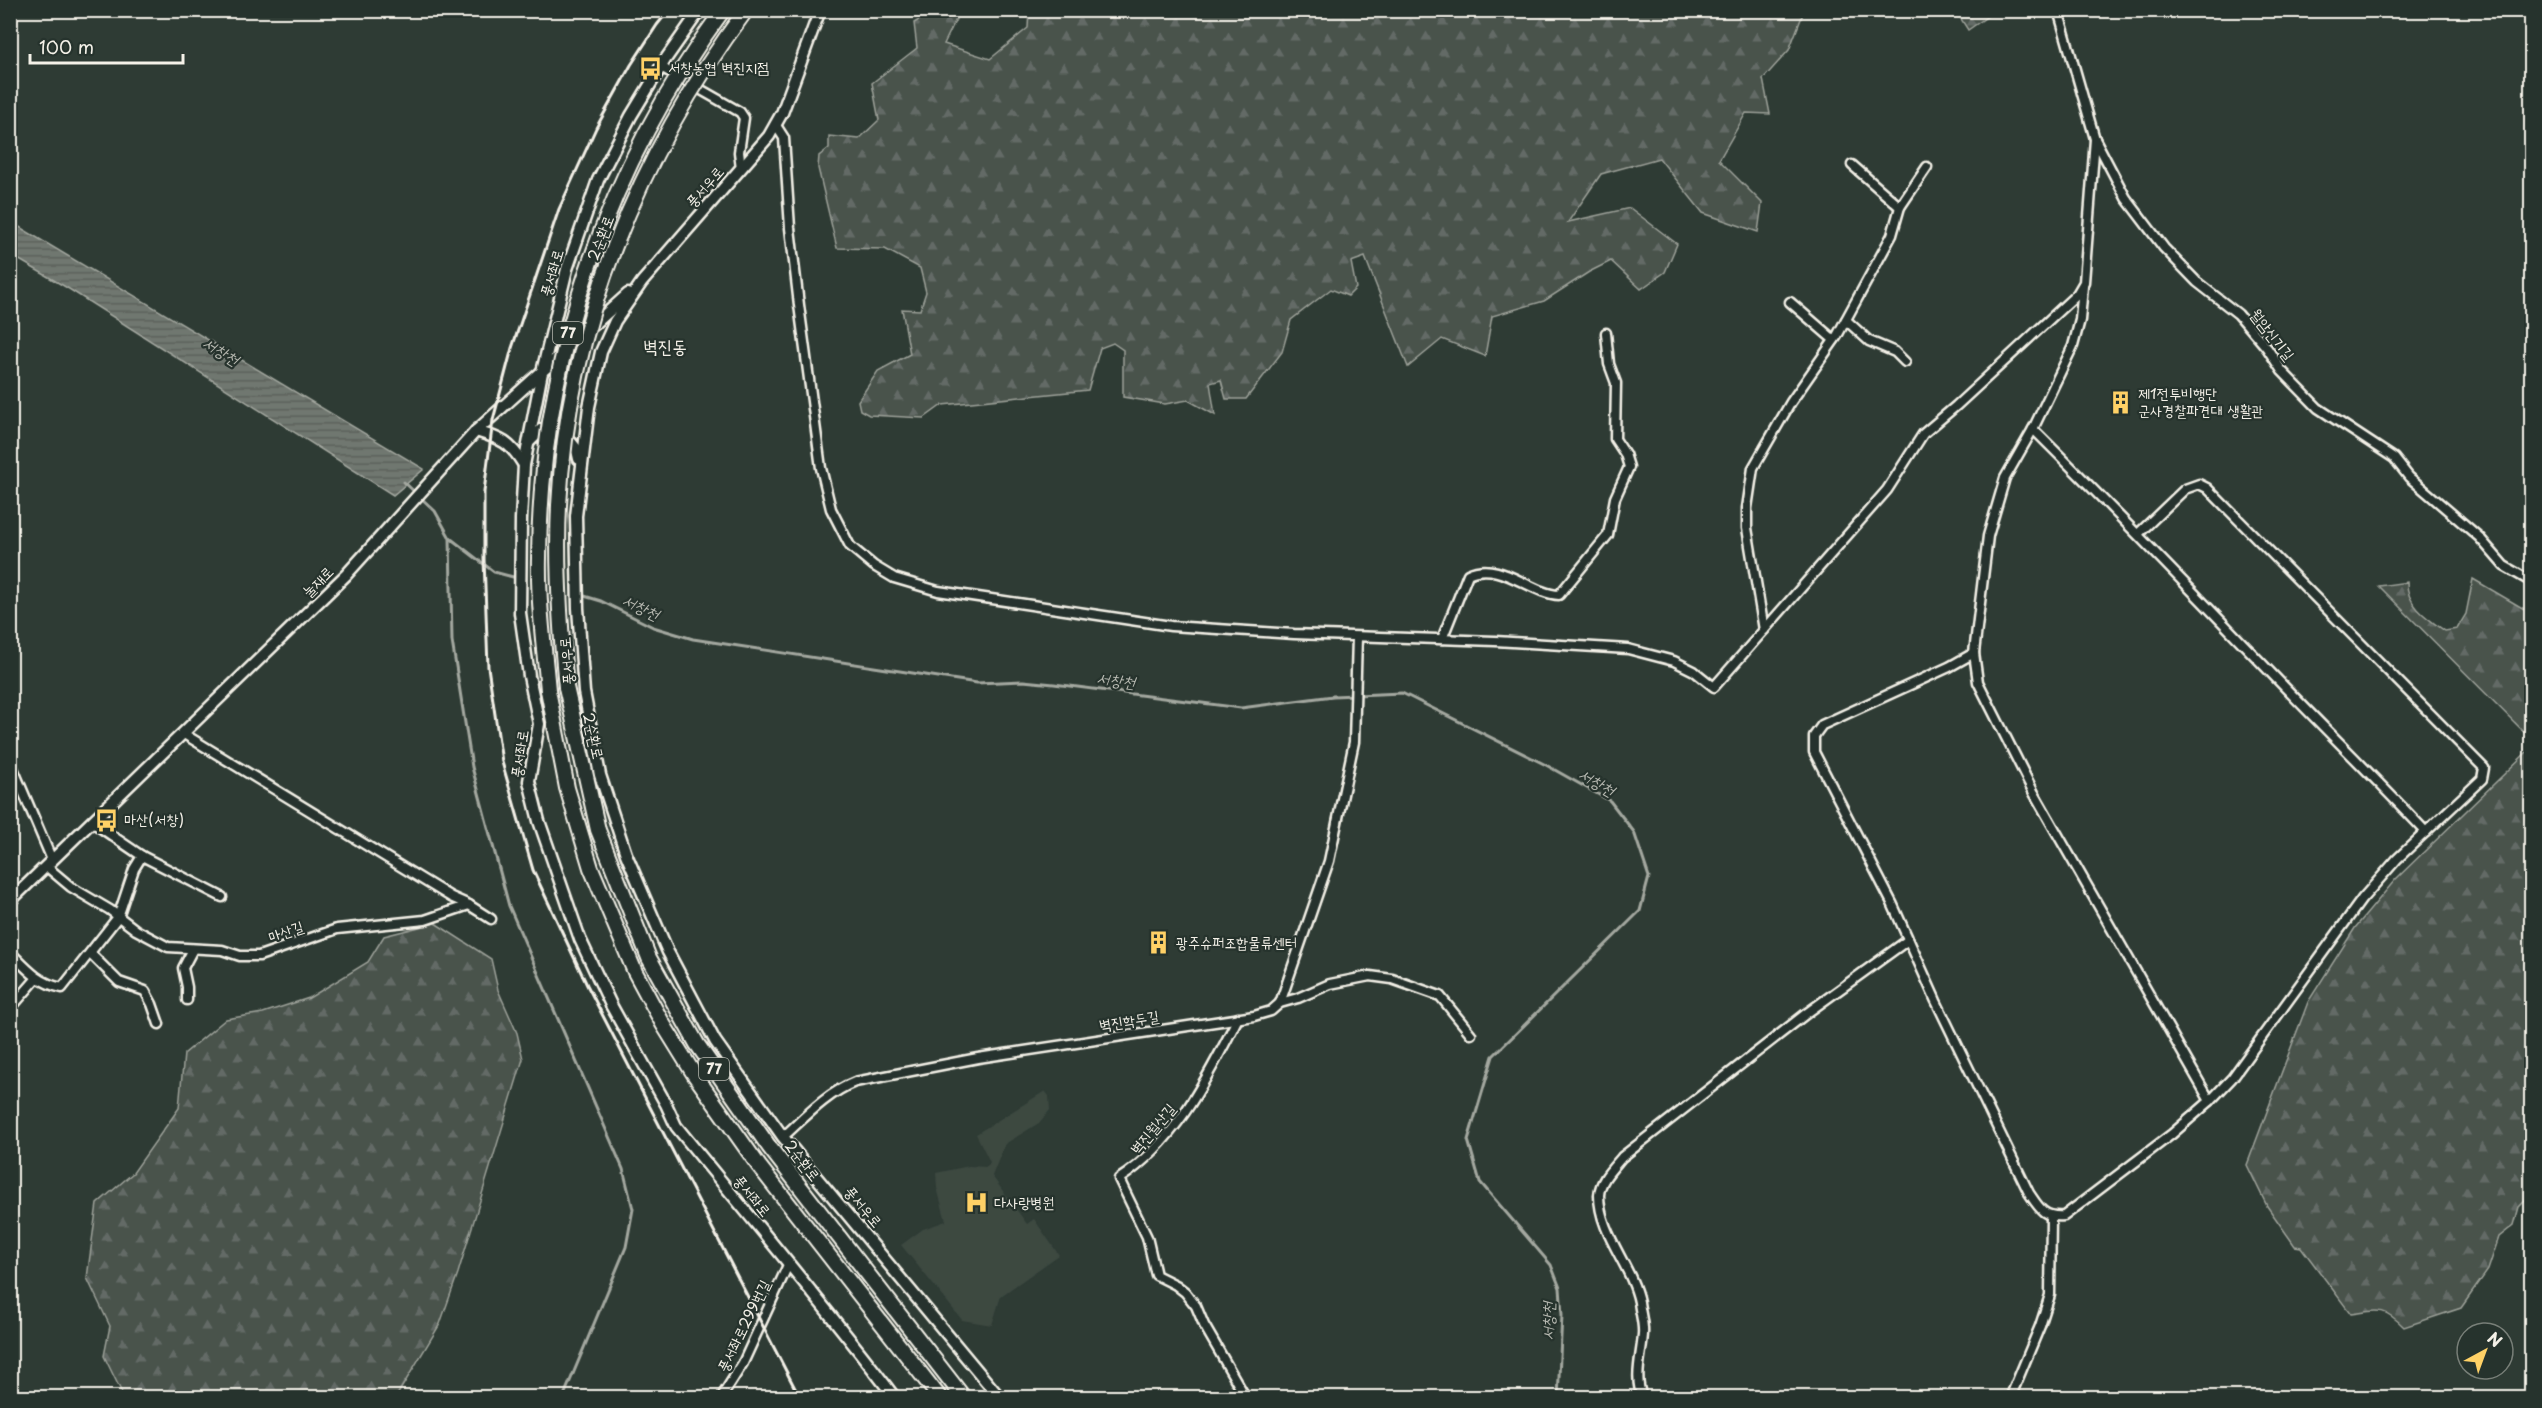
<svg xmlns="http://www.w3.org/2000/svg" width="2542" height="1408" font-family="'Playpen Sans','Poor Story',sans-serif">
<defs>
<pattern id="forest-firs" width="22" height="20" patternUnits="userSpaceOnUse" patternTransform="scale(1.5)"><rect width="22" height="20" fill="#48524c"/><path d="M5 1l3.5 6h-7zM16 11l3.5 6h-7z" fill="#636b66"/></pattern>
<pattern id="water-rules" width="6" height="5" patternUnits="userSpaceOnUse" patternTransform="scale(1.5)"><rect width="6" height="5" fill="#6f7770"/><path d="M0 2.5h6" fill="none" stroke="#5c605b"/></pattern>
</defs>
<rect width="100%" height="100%" fill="#2e3b34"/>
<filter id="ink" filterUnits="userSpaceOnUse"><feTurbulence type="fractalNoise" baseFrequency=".0167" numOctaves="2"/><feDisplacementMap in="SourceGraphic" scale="12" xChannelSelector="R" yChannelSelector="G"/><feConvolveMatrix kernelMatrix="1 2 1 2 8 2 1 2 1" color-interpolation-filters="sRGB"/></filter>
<g filter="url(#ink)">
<polygon fill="#3c4841" points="1045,1091 1049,1096 1050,1110 1039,1123 1005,1144 992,1176 1027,1224 1034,1219 1059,1255 1001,1296 992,1325 962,1320 901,1245 923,1229 946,1221 937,1188 936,1173 969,1166 987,1167 990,1162 976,1134"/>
<g fill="url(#forest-firs)" stroke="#9ea29a" stroke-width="1.5">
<polygon points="934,11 960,11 944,44 990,59 1028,28 1029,11 1804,11 1789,50 1763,79 1770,114 1746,113 1719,160 1762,203 1758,232 1703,213 1659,158 1601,174 1568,222 1630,208 1677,244 1665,272 1641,289 1611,261 1589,272 1544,301 1492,316 1485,356 1442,339 1408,367 1365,257 1351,262 1356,288 1348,296 1331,289 1291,320 1282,352 1246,399 1226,399 1221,380 1210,383 1215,415 1188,400 1165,404 1123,397 1123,350 1113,343 1100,348 1088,390 942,405 924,418 869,415 860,410 858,401 878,371 910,354 902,309 920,310 926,292 920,268 885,249 837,248 818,168 819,156 829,148 829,136 859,139 879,120 872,83 917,48 914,23"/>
<polygon points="1956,11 1995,11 1968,30"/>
<path d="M2473,579L2531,613V739L2379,586L2407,582C2406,605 2428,619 2445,631L2457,629L2466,614Z"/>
<path d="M2531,748V1195L2519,1207L2514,1225L2499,1237L2488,1270L2461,1308L2404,1327C2383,1306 2378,1310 2351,1314L2301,1247L2295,1246L2267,1206L2247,1165L2308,1002L2355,928L2395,880Z"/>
<polygon points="435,923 491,959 498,990 517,1033 523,1059 458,1273 440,1324 396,1397 124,1397 104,1356 110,1326 87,1278 97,1204 133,1173 179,1108 184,1054 226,1019 263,1013 309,998 368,962 384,936"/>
</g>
<polygon fill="url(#water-rules)" stroke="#a4a8a0" stroke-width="1.5" points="11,222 424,469 393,495 69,289 11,255"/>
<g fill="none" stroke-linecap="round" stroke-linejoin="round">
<g stroke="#a4a8a0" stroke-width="3">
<polyline points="404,482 435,511 450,538 494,572 517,578"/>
<polyline points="450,538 452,641 472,767 509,906 623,1169 633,1209 626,1247 563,1398"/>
<polyline points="581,595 601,601 653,627 693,639 977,683 1023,681 1054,684 1241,708 1333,696 1402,693 1546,765 1610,801 1634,832 1649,877 1640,911 1493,1056 1468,1140 1480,1182 1551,1265 1560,1288 1562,1315 1558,1398"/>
</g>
<defs>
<g id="minor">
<polyline points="2058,10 2095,139 2126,198 2164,248 2197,282 2238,314 2267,348 2282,371 2318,408 2394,458 2409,477 2479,537 2504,566 2532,582"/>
<polyline points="661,67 740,112 744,118 739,152 741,168"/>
<polyline points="775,124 784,138 790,228 799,305 821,468 831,509 850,546 874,566 894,578 938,591 1171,626 1294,634 1495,641 1628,649 1674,661 1694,671 1714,687 1887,490 1923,434 1956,406 2077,294 2084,282 2095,139"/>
<polyline points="1852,165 1900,207"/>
<polyline points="2083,286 2080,320 2073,346 2033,429 2005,478 1988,536 1974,653 1978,682 2034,793 2210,1101"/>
<polyline points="1790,302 1834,340"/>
<polyline points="1846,320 1869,341 1895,352 1905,362"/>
<path d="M2033,429C2115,510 2194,593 2274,676C2324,728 2376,779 2426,832"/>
<polyline points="1764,630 1747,528 1747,508 1753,468 1791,402 1837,336 1892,235 1900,207 1927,167"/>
<path d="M1442,639L1468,574C1500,559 1531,594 1559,595L1608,535L1615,498L1629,467L1625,454L1615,439L1616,383L1609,364L1606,333"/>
<path d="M1974,653L1949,667L1822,725L1814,736V752L1892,903L1936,1001L2029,1193C2039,1208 2044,1218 2064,1216L2172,1134L2210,1101L2232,1078L2362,899L2397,859L2482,779L2484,768L2207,488L2199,484L2185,489L2138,534"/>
<polyline points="184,734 451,897 469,905 491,919"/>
<polyline points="10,761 52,860"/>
<polyline points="92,822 142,856 222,897"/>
<polyline points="46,866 71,887 110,910 136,930 168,947 222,950 240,956 259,956 337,929 425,920 469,905"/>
<path d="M10,952C27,969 38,983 62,988L118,917L134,869L142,856"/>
<polyline points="90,953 119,982 145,991 152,1004 159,1024"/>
<polyline points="187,1000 187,987 183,968 193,949"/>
<polyline points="1280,1003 1329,861 1354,742 1357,637"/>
<polyline points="10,1009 37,978"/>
<path d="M1238,1018C1207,1078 1177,1141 1119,1179L1147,1237L1156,1275L1176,1285L1185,1292L1196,1306L1204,1325L1246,1398"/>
<path d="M783,1137C805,1117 827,1093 855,1082L978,1058L1254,1016L1271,1011L1280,1003L1298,998L1330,984L1370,976L1392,979L1440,996L1471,1034"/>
<polyline points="721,1398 743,1363 788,1265"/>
<path d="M1643,1398C1633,1380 1642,1353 1643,1334C1644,1324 1640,1312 1639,1302C1632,1266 1599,1234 1599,1195C1600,1180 1613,1168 1622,1157L1807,1013L1908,940"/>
<polyline points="2010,1398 2040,1326 2050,1295 2051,1217"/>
</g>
<g id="tertiary">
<path d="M700,10L665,60L631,116L598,180L567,269L542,372L524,465L521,519L520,613L529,676L539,724L529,781L539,821L580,939L611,1005L666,1104L676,1126C749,1216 825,1305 895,1398"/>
<polyline points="820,10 782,113 769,136 642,282 615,321 601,352 589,407 576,516 578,608 584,692 600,775 626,854 668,952 715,1041 783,1137 1000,1398"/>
<path d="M476,431C502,439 510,442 524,465"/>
<path d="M529,442L542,429C559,434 577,439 579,459"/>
<polyline points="10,901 346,575 476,431 628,294"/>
</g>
<g id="trunk">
<polyline points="566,687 598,830 649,958 697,1044 770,1148 964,1398"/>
<polyline points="548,690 567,788 591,868 635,972 663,1024 694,1074 759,1166 940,1398"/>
</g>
</defs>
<use href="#minor" stroke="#f4f1e8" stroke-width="13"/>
<use href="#tertiary" stroke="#f4f1e8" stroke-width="15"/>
<use href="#trunk" stroke="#f4f1e8" stroke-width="18"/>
<use href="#minor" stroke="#26332d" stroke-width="8"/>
<use href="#tertiary" stroke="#26332d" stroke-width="10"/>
<use href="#trunk" stroke="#26332d" stroke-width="14"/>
<polyline stroke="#f4f1e8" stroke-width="3" points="669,10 657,25 631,65 596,128 559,209 512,348 493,420 484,492 484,559 488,667 502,762 533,870 587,985 800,1398"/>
<defs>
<g id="trunk-bridge">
<path d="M566,687C560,626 556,566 559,505C568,325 639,154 746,10"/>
<path d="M548,690C544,646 538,602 539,558C540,361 606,168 723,10"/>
</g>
</defs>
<use href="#trunk-bridge" stroke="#f4f1e8" stroke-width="18" stroke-linecap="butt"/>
<use href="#trunk-bridge" stroke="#26332d" stroke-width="14"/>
</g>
</g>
<defs>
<symbol id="bus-bare" viewBox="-9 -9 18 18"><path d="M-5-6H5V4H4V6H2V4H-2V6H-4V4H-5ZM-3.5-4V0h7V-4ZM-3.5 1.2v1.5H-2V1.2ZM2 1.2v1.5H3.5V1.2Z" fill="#ffd166" stroke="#26332d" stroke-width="2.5" paint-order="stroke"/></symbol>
<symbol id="building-bare" viewBox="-9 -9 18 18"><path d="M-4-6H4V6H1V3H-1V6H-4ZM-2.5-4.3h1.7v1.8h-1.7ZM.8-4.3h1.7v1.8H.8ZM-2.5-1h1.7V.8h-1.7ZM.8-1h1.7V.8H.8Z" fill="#ffd166" stroke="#26332d" stroke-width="2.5" paint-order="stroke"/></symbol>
<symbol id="hospital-bare" viewBox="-9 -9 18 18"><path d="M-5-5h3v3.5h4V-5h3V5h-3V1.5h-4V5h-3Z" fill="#ffd166" stroke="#26332d" stroke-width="2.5" paint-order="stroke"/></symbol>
</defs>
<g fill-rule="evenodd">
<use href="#bus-bare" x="634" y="52" width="33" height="33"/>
<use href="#building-bare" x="2104" y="386" width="33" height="33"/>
<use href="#bus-bare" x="90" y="804" width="33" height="33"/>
<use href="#building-bare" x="1142" y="926" width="33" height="33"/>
<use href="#hospital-bare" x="960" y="1186" width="33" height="33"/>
</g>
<g text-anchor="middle" stroke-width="4.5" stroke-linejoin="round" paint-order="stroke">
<g fill="#26332d" stroke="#b6b8b0" stroke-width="1.5">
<rect x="553" y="322" width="30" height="22" rx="4.5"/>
<rect x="699" y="1058" width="30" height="22" rx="4.5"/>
</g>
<g font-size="14" font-weight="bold" fill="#f4f1e8">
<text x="568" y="338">77</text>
<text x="714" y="1074">77</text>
</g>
<g font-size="15" fill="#f4f1e8" stroke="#26332d" text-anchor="start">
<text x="668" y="73">서창농협 벽진지점</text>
<text x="2138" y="399">제1전투비행단<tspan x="2138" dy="17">군사경찰파견대 생활관</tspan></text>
<text x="124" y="825">마산(서창)</text>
<text x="1176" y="948">광주슈퍼조합물류센터</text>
<text x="994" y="1208">다사랑병원</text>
</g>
<g font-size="15" fill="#f4f1e8" stroke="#26332d">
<text transform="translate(705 187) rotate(-49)" y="5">풍서우로</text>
<text transform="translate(601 238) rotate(-69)" y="5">2순환로</text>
<text transform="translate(552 273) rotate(-74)" y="5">풍서좌로</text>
<text transform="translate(2272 335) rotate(52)" y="5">월암신기길</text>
<text transform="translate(318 582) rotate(-45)" y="5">눌재로</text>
<text transform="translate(567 661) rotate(-95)" y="5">풍서우로</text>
<text transform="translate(593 736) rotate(77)" y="5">2순환로</text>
<text transform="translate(520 754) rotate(-82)" y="5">풍서좌로</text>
<text transform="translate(286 932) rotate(-19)" y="5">마산길</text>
<text transform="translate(1129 1021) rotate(-9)" y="5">벽진학두길</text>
<text transform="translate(1153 1129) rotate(-50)" y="5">벽진월산길</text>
<text transform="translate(802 1161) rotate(52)" y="5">2순환로</text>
<text transform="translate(752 1196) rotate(51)" y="5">풍서좌로</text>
<text transform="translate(863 1207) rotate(50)" y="5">풍서우로</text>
<text transform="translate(744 1326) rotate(-64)" y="5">풍서좌로299번길</text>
</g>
<g font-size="16" font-style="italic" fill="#b8bab2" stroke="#26332d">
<text transform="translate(221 351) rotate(31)" y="6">서창천</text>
<text transform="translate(641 607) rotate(25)" y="6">서창천</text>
<text transform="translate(1116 680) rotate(7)" y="6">서창천</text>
<text transform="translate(1597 782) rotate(30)" y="6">서창천</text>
<text transform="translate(1548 1321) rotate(-89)" y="6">서창천</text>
</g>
<g font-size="18" fill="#f4f1e8" stroke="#26332d">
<text x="665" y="353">벽진동</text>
</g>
</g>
<rect width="2542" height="1408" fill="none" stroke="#26332d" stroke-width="36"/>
<rect x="18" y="18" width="2506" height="1372" fill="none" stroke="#f4f1e8" stroke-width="2" filter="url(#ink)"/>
<g transform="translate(2485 1351) rotate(41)"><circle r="28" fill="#26332d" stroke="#787f78" stroke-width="1.5"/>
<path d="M0-4.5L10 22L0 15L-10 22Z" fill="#ffd166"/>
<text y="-9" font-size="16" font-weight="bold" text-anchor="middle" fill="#f4f1e8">N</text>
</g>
<path d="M30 54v9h153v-9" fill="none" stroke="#f4f1e8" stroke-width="3"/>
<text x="39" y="54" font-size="18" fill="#f4f1e8" stroke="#26332d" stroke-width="4.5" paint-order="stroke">100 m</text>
</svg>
